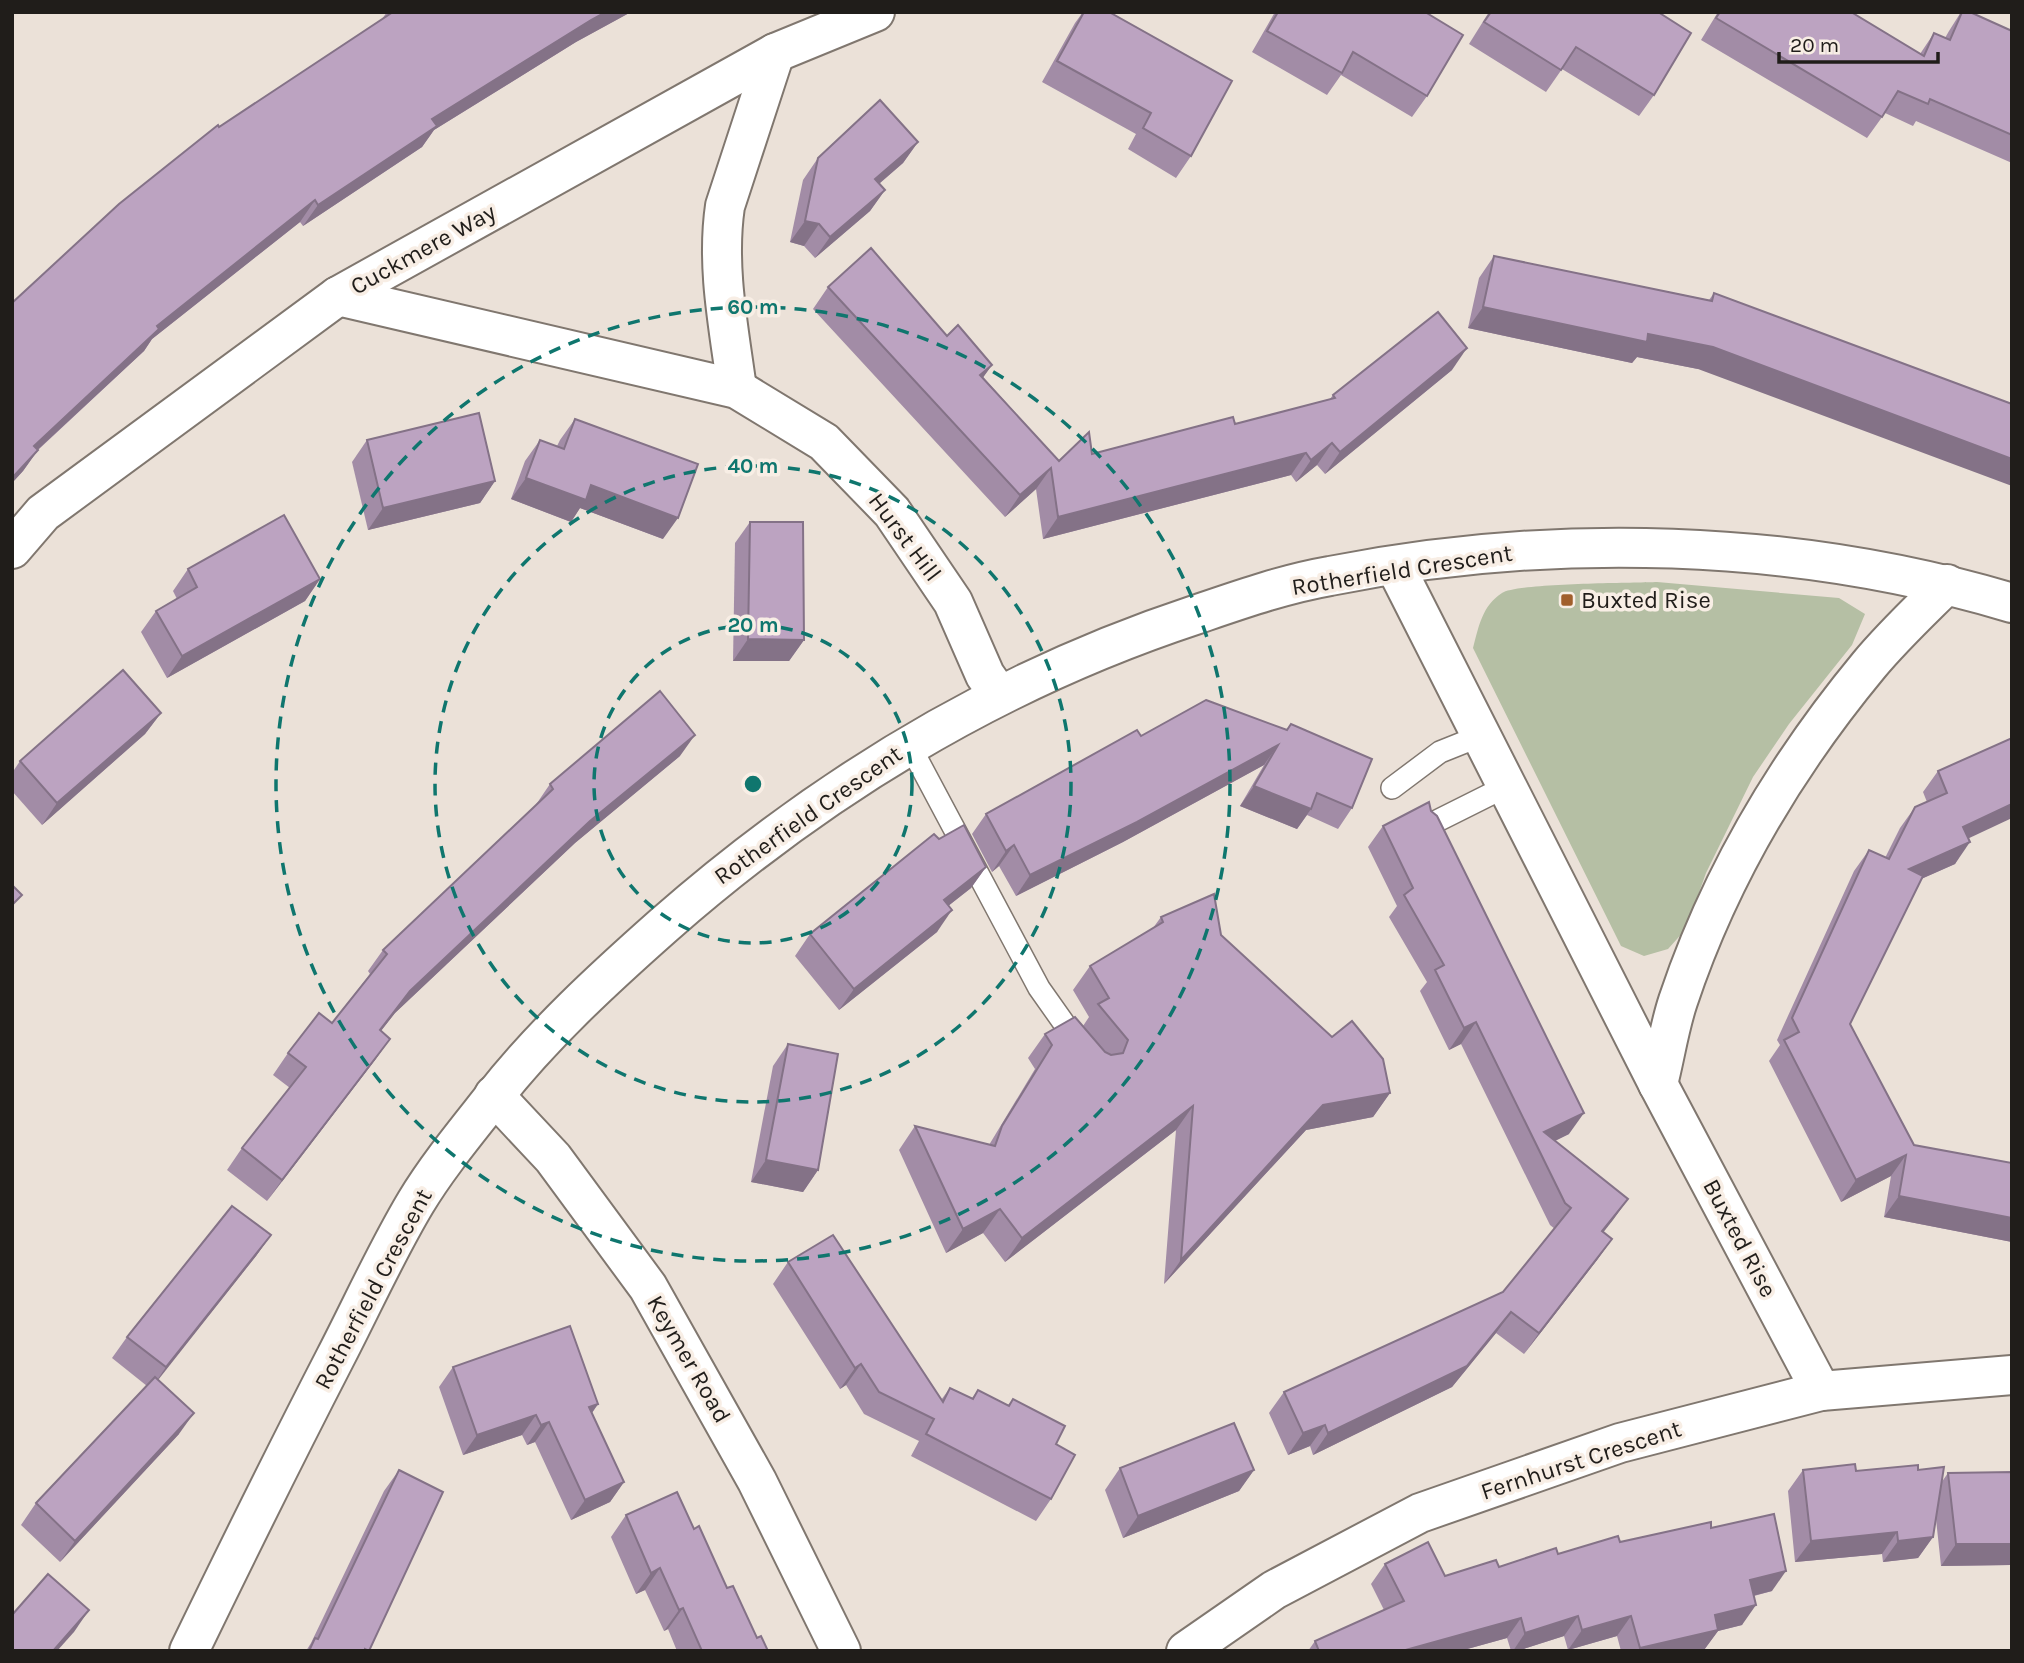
<svg xmlns="http://www.w3.org/2000/svg" width="2024" height="1663" font-family="Karla,sans-serif">
<rect width="100%" height="100%" fill="#ebe1d8"/>
<path fill="#b5bfa4" d="M1657,582L1839,598L1865,614L1852,645L1789,724L1753,777L1706,873L1686,929L1668,949L1644,956L1621,946L1473,648C1479,626 1482,606 1502,593C1516,583 1633,583 1657,582Z"/>
<g fill="none" stroke-linecap="round" stroke-linejoin="round">
<defs>
<g id="lane">
<polyline points="909,744 1039,988 1080,1046"/>
<polyline points="1392,788 1440,752 1480,736"/>
<polyline points="1427,826 1507,786"/>
</g>
<g id="street">
<polyline points="338,296 737,389 824,442 892,512 953,602 985,675 999,695"/>
<path d="M737,389C729,329 716,267 725,206L775,53"/>
<polyline points="12,549 43,513 338,296 775,53 875,12"/>
<polyline points="1395,566 1658,1084 1821,1391"/>
<path d="M1658,1084C1665,1057 1669,1028 1678,1001C1719,878 1787,764 1869,665C1893,636 1921,610 1947,584"/>
<polyline points="494,1095 553,1158 648,1287 757,1481 841,1651"/>
<path d="M189,1651C237,1552 285,1455 335,1358C362,1306 386,1252 416,1202C437,1167 466,1132 492,1099C542,1035 603,979 664,925C820,788 998,680 1195,615C1239,600 1284,584 1330,576C1553,532 1793,538 2012,603"/>
<polyline points="1186,1651 1274,1590 1420,1513 1620,1443 1821,1391 2012,1375"/>
</g>
</defs>
<use href="#lane" stroke="#80776f" stroke-width="24"/>
<use href="#street" stroke="#80776f" stroke-width="42"/>
<use href="#lane" stroke="#fff" stroke-width="21"/>
<use href="#street" stroke="#fff" stroke-width="38"/>
</g>
<g fill="#a28ca6">
<polygon points="387,12 631,12 576,42 434,130 422,147 303,226 300,222 152,339 144,351 38,450 23,471 12,483 12,303 219,127 382,19"/>
<polygon points="1083,12 1109,12 1191,156 1176,178 1128,149 1136,134 1042,82 1075,23"/>
<polygon points="1275,12 1425,12 1427,96 1412,117 1341,75 1327,95 1252,52"/>
<polygon points="1489,12 1658,12 1654,95 1639,116 1562,69 1546,92 1469,44"/>
<polygon points="1718,12 1851,12 1920,54 1934,33 1945,38 1949,31 1961,12 1970,12 2012,31 2012,163 1916,121 1913,126 1885,113 1867,138 1701,40"/>
<polygon points="918,142 903,163 879,184 885,190 870,211 815,258 804,246 790,242 803,180 818,158"/>
<polygon points="1494,256 1709,300 1714,293 1698,369 1637,357 1632,363 1468,328 1479,278"/>
<polygon points="828,287 947,336 992,365 983,377 1059,461 1235,424 1330,399 1333,395 1452,370 1325,474 1317,465 1296,482 1291,475 1043,539 1036,489 1005,517 813,309"/>
<polygon points="575,419 663,539 580,508 571,522 511,499 525,461 540,440 557,446 560,440"/>
<polygon points="367,440 495,481 480,503 368,530 352,462"/>
<polygon points="750,522 804,640 789,661 733,661 735,543"/>
<polygon points="188,569 320,579 305,601 167,678 141,632 156,611 177,599 173,591"/>
<polygon points="161,713 145,734 42,825 12,791 12,773 20,761"/>
<polygon points="1286,730 1352,808 1338,829 1307,815 1297,829 1240,806 1264,765 1123,842 1016,896 999,866 992,872 972,834 986,814 1141,736"/>
<polygon points="680,756 575,843 395,1013 381,1031 390,1039 375,1060 267,1201 227,1170 242,1148 290,1088 273,1075 288,1053 332,1023 370,974 368,971 383,950 535,806 550,784"/>
<polygon points="1938,771 1968,839 1955,864 1921,879 1850,1024 1914,1145 2012,1163 2012,1242 1884,1217 1891,1176 1841,1202 1769,1061 1780,1045 1777,1040 1854,871 1869,850 1885,858 1900,828 1915,807 1927,802 1923,792"/>
<polygon points="1431,811 1569,1134 1555,1141 1628,1199 1603,1232 1612,1239 1597,1260 1524,1354 1496,1333 1452,1387 1313,1455 1310,1446 1288,1455 1269,1413 1284,1392 1503,1292 1555,1229 1550,1225 1461,1044 1449,1050 1420,991 1427,982 1389,917 1397,906 1368,847 1383,826"/>
<polygon points="939,839 986,867 971,888 948,906 937,932 839,1010 795,956 810,934"/>
<polygon points="1161,917 1221,935 1390,1093 1373,1117 1306,1130 1164,1284 1176,1130 1005,1262 983,1233 946,1253 899,1150 915,1126 989,1145 1035,1069 1028,1058 1045,1034 1083,1026 1089,1017 1073,990 1090,966 1153,928"/>
<polygon points="788,1044 818,1170 803,1192 751,1182 773,1066"/>
<polygon points="271,1235 256,1256 158,1379 179,1434 60,1562 21,1525 36,1503 147,1386 112,1358 127,1337"/>
<polygon points="788,1262 941,1400 950,1388 972,1398 978,1390 1008,1405 1013,1399 1056,1444 1051,1499 1036,1521 911,1456 919,1441 864,1414 846,1385 840,1389 773,1284"/>
<polygon points="453,1367 598,1404 592,1413 624,1482 610,1502 571,1520 535,1442 527,1445 522,1435 463,1455 439,1387"/>
<polygon points="1120,1468 1254,1470 1239,1491 1123,1538 1105,1490"/>
<polygon points="399,1470 369,1651 306,1651 311,1643 384,1491"/>
<polygon points="1803,1470 1856,1471 1918,1470 1941,1483 1948,1473 2010,1565 1941,1566 1936,1519 1933,1537 1918,1558 1883,1562 1882,1554 1795,1562 1788,1491"/>
<polygon points="626,1515 694,1529 757,1638 768,1651 677,1651 668,1629 664,1631 645,1590 636,1594 611,1537"/>
<polygon points="1711,1528 1772,1591 1754,1596 1742,1625 1718,1631 1704,1650 1621,1651 1617,1636 1568,1650 1564,1636 1517,1651 1511,1651 1507,1638 1460,1651 1308,1651 1315,1641 1384,1610 1371,1584 1385,1564 1445,1576 1499,1567 1558,1554"/>
</g>
<g fill="#847287">
<polygon points="606,12 631,12 576,42 434,130 422,147 303,226 318,205 432,119 591,20"/>
<polygon points="918,142 903,163 860,200 875,179"/>
<polygon points="885,190 870,211 815,258 830,237"/>
<polygon points="315,200 300,222 152,339 144,351 19,467 34,446 157,326"/>
<polygon points="805,221 819,224 804,246 790,242"/>
<polygon points="1483,307 1648,334 1713,347 2012,459 2012,486 1698,369 1637,357 1632,363 1468,328"/>
<polygon points="1467,348 1452,370 1325,474 1340,452"/>
<polygon points="992,365 977,386 980,375"/>
<polygon points="1332,443 1317,465 1296,482 1311,460"/>
<polygon points="38,450 23,471 12,483 12,478"/>
<polygon points="1306,453 1291,475 1043,539 1058,517"/>
<polygon points="1051,468 1036,489 1005,517 1020,495"/>
<polygon points="526,478 591,485 678,518 663,539 580,508 571,522 511,499"/>
<polygon points="495,481 480,503 368,530 383,508"/>
<polygon points="320,579 305,601 167,678 182,656"/>
<polygon points="748,639 804,640 789,661 733,661"/>
<polygon points="161,713 145,734 42,825 57,803"/>
<polygon points="695,735 680,756 575,843 395,1013 365,1051 410,991 590,821"/>
<polygon points="1278,745 1264,765 1123,842 1016,896 1030,875"/>
<polygon points="1254,786 1311,809 1297,829 1240,806"/>
<polygon points="2012,804 2012,818 1948,848 1963,827"/>
<polygon points="1970,842 1955,864 1894,891 1909,869"/>
<polygon points="1014,845 999,866 992,872 1006,851"/>
<polygon points="986,867 971,888 929,921 944,900"/>
<polygon points="952,910 937,932 839,1010 854,989"/>
<polygon points="1476,1022 1461,1044 1449,1050 1464,1028"/>
<polygon points="390,1039 375,1060 267,1201 282,1180"/>
<polygon points="1390,1093 1373,1117 1306,1130 1164,1284 1181,1260 1323,1105"/>
<polygon points="1193,1106 1176,1130 1005,1262 1022,1238"/>
<polygon points="1584,1113 1569,1134 1538,1149 1544,1132"/>
<polygon points="1906,1155 1891,1176 1841,1202 1856,1180"/>
<polygon points="766,1160 818,1170 803,1192 751,1182"/>
<polygon points="1899,1196 2012,1218 2012,1242 1884,1217"/>
<polygon points="1628,1199 1613,1220 1587,1253 1602,1231"/>
<polygon points="1000,1209 983,1233 946,1253 963,1229"/>
<polygon points="271,1235 256,1256 151,1389 166,1367"/>
<polygon points="1612,1239 1597,1260 1524,1354 1539,1333"/>
<polygon points="1511,1312 1496,1333 1452,1387 1313,1455 1328,1433"/>
<polygon points="861,1364 846,1385 840,1389 855,1368"/>
<polygon points="598,1404 584,1424 589,1407"/>
<polygon points="194,1413 179,1434 60,1562 75,1541"/>
<polygon points="536,1415 522,1435 463,1455 477,1435"/>
<polygon points="549,1422 535,1442 527,1445 541,1425"/>
<polygon points="1325,1425 1310,1446 1288,1455 1303,1433"/>
<polygon points="1254,1470 1239,1491 1123,1538 1138,1516"/>
<polygon points="624,1482 610,1502 571,1520 585,1500"/>
<polygon points="1897,1532 1882,1554 1795,1562 1811,1541"/>
<polygon points="1933,1537 1918,1558 1883,1562 1898,1541"/>
<polygon points="1956,1544 2012,1544 2012,1563 2010,1565 1941,1566"/>
<polygon points="660,1568 645,1590 636,1594 651,1573"/>
<polygon points="1786,1571 1772,1591 1736,1600 1750,1580"/>
<polygon points="1756,1605 1742,1625 1718,1631 1704,1650 1638,1651 1640,1648 1715,1615"/>
<polygon points="683,1608 668,1629 664,1631 679,1610"/>
<polygon points="89,1610 74,1632 57,1651 53,1651"/>
<polygon points="1578,1616 1564,1636 1517,1651 1513,1651 1525,1633"/>
<polygon points="1631,1616 1617,1636 1568,1650 1582,1630"/>
<polygon points="1521,1618 1507,1638 1460,1651 1402,1651"/>
</g>
<g fill="#bca3c1" stroke="#847287" stroke-width="2">
<polygon points="393,12 606,12 591,20 432,119 437,126 318,205 315,200 157,326 159,329 34,446 38,450 12,478 12,303 119,204 218,125 219,127"/>
<polygon points="1084,12 1109,12 1232,81 1191,156 1143,128 1151,113 1057,61"/>
<polygon points="1278,12 1425,12 1463,35 1427,96 1353,52 1342,73 1267,31"/>
<polygon points="1491,12 1658,12 1691,33 1654,95 1576,47 1561,70 1484,22"/>
<polygon points="1720,12 1851,12 1924,56 1934,33 1950,40 1962,12 1970,12 2012,31 2012,135 1930,99 1928,104 1898,91 1882,117 1716,18"/>
<polygon points="880,100 918,142 875,179 885,190 830,237 819,224 805,221 818,158"/>
<polygon points="871,248 947,336 958,325 992,365 980,375 1059,461 1089,432 1092,454 1233,417 1235,424 1335,398 1333,395 1438,312 1467,348 1340,452 1332,443 1311,460 1306,453 1058,517 1051,468 1020,495 828,287"/>
<polygon points="1494,256 1712,301 1714,293 2012,404 2012,459 1713,347 1648,334 1647,342 1483,307"/>
<polygon points="479,413 495,481 383,508 367,440"/>
<polygon points="575,419 698,464 678,518 591,485 586,500 526,478 540,440 564,449"/>
<polygon points="284,515 320,579 182,656 156,611 197,587 188,569"/>
<polygon points="750,522 803,522 804,640 748,639"/>
<polygon points="123,670 161,713 57,803 20,761"/>
<polygon points="660,691 695,735 590,821 410,991 380,1030 390,1039 282,1180 242,1148 306,1067 288,1053 319,1013 332,1023 387,954 383,950 553,789 550,784"/>
<polygon points="1206,700 1287,730 1291,724 1372,759 1352,808 1317,793 1311,809 1254,786 1278,745 1137,822 1030,875 1014,845 1006,851 986,814 1137,730 1141,736"/>
<polygon points="2012,738 2012,804 1963,827 1970,842 1909,869 1923,876 1850,1024 1914,1145 2012,1163 2012,1218 1899,1196 1906,1155 1856,1180 1784,1040 1799,1032 1792,1018 1869,850 1889,859 1915,807 1947,793 1938,771"/>
<polygon points="1429,802 1431,811 1437,816 1584,1113 1544,1132 1628,1199 1602,1231 1612,1239 1539,1333 1511,1312 1467,1366 1328,1433 1325,1425 1303,1433 1284,1392 1503,1292 1571,1208 1565,1203 1476,1022 1464,1028 1435,970 1444,965 1404,895 1413,888 1383,826"/>
<polygon points="964,825 986,867 944,900 952,910 854,989 810,934 934,834 939,839"/>
<polygon points="12,885 22,895 12,905"/>
<polygon points="1214,894 1221,935 1332,1037 1352,1021 1383,1059 1390,1093 1323,1105 1181,1260 1193,1106 1022,1238 1000,1209 963,1229 915,1126 995,1146 1002,1126 1052,1045 1045,1034 1075,1017 1105,1052 1111,1055 1123,1053 1128,1040 1098,1004 1109,998 1090,966 1163,922 1161,917"/>
<polygon points="788,1044 838,1054 818,1170 766,1160"/>
<polygon points="232,1206 271,1235 166,1367 127,1337"/>
<polygon points="833,1235 943,1402 950,1388 973,1399 978,1390 1009,1406 1013,1399 1065,1426 1056,1444 1075,1455 1051,1499 926,1434 934,1419 879,1392 861,1364 855,1368 788,1262"/>
<polygon points="570,1326 598,1404 589,1407 624,1482 585,1500 549,1422 541,1425 536,1415 477,1435 453,1367"/>
<polygon points="155,1377 194,1413 75,1541 36,1503"/>
<polygon points="1234,1423 1254,1470 1138,1516 1120,1468"/>
<polygon points="1855,1464 1856,1471 1918,1465 1918,1470 1944,1467 1933,1537 1898,1541 1897,1532 1811,1541 1803,1470"/>
<polygon points="399,1470 443,1492 369,1651 365,1649 365,1651 309,1651 315,1638 318,1639"/>
<polygon points="2012,1472 2012,1544 1956,1544 1948,1473"/>
<polygon points="677,1492 694,1529 699,1526 727,1588 733,1586 757,1638 761,1636 768,1651 702,1651 683,1608 679,1610 660,1568 651,1573 626,1515"/>
<polygon points="1774,1514 1786,1571 1750,1580 1756,1605 1715,1615 1718,1630 1640,1648 1631,1616 1582,1630 1578,1616 1525,1633 1521,1618 1402,1651 1319,1651 1315,1641 1404,1601 1385,1564 1428,1542 1445,1576 1496,1560 1499,1567 1556,1548 1558,1554 1618,1536 1620,1542 1711,1522 1711,1528"/>
<polygon points="48,1574 89,1610 53,1651 12,1651 12,1615"/>
</g>
<g fill="none" stroke="#0f766e" stroke-width="3.5" stroke-dasharray="12 9">
<circle cx="753" cy="784" r="159"/>
<circle cx="753" cy="784" r="318"/>
<circle cx="753" cy="784" r="477"/>
</g>
<rect fill="#a15f2c" stroke="#f8eee5" stroke-width="2.5" x="1560" y="593" width="14" height="14" rx="3.5"/>
<g text-anchor="middle" stroke-width="7" stroke-linejoin="round" paint-order="stroke">
<g font-size="24" fill="#201d1a" stroke="#f8eee5">
<text transform="translate(423 249) rotate(-29)" y="8">Cuckmere Way</text>
<text transform="translate(905 537) rotate(53)" y="8">Hurst Hill</text>
<text transform="translate(1402 570) rotate(-9)" y="8">Rotherfield Crescent</text>
<text transform="translate(808 815) rotate(-35)" y="8">Rotherfield Crescent</text>
<text transform="translate(1740 1238) rotate(62)" y="8">Buxted Rise</text>
<text transform="translate(373 1289) rotate(-62)" y="8">Rotherfield Crescent</text>
<text transform="translate(689 1359) rotate(60)" y="8">Keymer Road</text>
<text transform="translate(1581 1460) rotate(-18)" y="8">Fernhurst Crescent</text>
</g>
<g font-size="24" fill="#201d1a" stroke="#f8eee5" text-anchor="start">
<text x="1581" y="608">Buxted Rise</text>
</g>
</g>
<circle cx="753" cy="784" r="10" fill="#0f766e" stroke="#f8eee5" stroke-width="3.5"/>
<g font-size="21" text-anchor="middle" font-weight="bold" fill="#0f766e" stroke="#f8eee5" stroke-width="7" stroke-linejoin="round" paint-order="stroke">
<text x="753" y="314">60 m</text>
<text x="753" y="473">40 m</text>
<text x="753" y="632">20 m</text>
</g>
<rect width="2024" height="1663" fill="none" stroke="#201d1a" stroke-width="28"/>
<path d="M1779 52v10h159v-10" fill="none" stroke="#201d1a" stroke-width="3.5"/>
<text x="1790" y="52" font-size="21" fill="#201d1a" stroke="#f8eee5" stroke-width="5" paint-order="stroke">20 m</text>
</svg>
